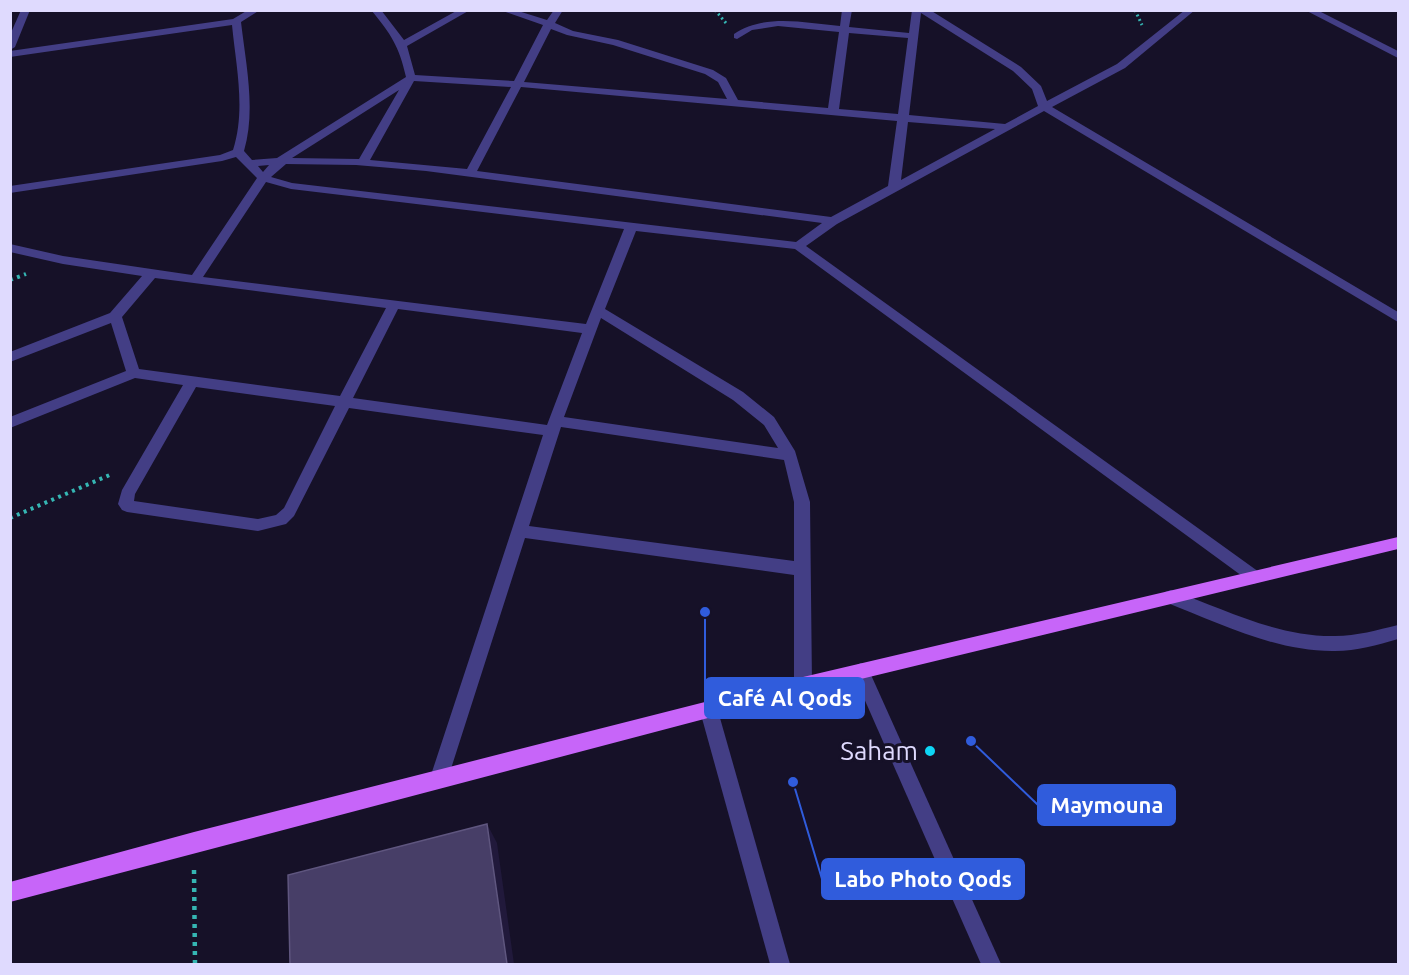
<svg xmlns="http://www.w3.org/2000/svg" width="1409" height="975" font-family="Ubuntu,sans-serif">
<rect width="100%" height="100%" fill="#161128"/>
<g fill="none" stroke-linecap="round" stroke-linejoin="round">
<g stroke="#35b6b3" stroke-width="3" stroke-dasharray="2 3" stroke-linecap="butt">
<polyline points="715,10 726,23"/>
<polyline points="1135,10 1142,25"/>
</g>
<g stroke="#35b6b3" stroke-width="4" stroke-dasharray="3 4.5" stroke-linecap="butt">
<polyline points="10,280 26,274"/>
<polyline points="10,518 112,474"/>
</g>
<polyline stroke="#35b6b3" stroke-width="4.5" stroke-dasharray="4 5" stroke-linecap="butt" points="194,870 195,964"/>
<path fill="#433e85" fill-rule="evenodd" d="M1171,590C1224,609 1277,637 1335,636C1357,636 1377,630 1398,625V639C1377,645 1357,651 1335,651C1276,652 1219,623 1165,602L1163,597L1165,592Z"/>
<g fill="#433e85" fill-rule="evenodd">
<polygon points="21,10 30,10 15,47 10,50 10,35"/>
<path d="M248,10H260L241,22C246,65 256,110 244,151L252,160L277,158L406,77C399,46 391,34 371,10H381L404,40L458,10H470L407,46L415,75L514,81L543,25L500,10H515L547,20L554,10H563L555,23L573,31L618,40L713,70L726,78L738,100L828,108L839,32L778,26L752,30L737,39L734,38V34C765,13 805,23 840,26L842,10H852L849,27L909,33L912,10H930L1021,67L1041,86L1047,101L1117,64L1185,10H1195L1125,68L1052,107L1398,312V322L1044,111L837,224L806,246L1259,572L1261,577L1259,582L1253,584L795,249L636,231L605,309L743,392L774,417L795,451L810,502L812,685L809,691L803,693L797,691L794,685V575L525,538L448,778L446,784L439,787L432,784L430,778L543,435L349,408L294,516L286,524L258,531L127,512L122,510L118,504L122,490L183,385L135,378L10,428V417L126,371L111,323L10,362V352L110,313L142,276L63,264L10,252V244L63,256L192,275L257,178L236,157L222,161L10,193V186L220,155L233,150C246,110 236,66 232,25L10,57V51L233,19ZM921,13L1013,71L1032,89L1038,106L1005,124L909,115ZM551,29L567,35L613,45L705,74L718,82L727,99L524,82ZM849,33L908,38L898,114L839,109ZM414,81L511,87L467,169L370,160ZM521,87L897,121L888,186L831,217L477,171ZM399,90L359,159L292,158ZM908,122L995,129L901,180ZM286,164L356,165L426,171L822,223L796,242L292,183L271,177ZM269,165L263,172L258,166ZM266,182L291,189L624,229L586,324L203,277ZM155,278L386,308L340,396L139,369L122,317ZM398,309L582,333L547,425L353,398ZM601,318L733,400L764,425L778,448L564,417ZM196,387L335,406L284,508L276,515L258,519L134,501L135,494ZM561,427L784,460L794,502V561L529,526Z"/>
<polygon points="1305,10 1317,10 1398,51 1398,58"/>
<polygon points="861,663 867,666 1001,964 981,964 852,671 855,666"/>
<polygon points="709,703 715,705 718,711 790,964 770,964 700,711 703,705"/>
</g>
<polygon fill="#c765f9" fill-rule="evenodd" points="1398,537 1398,549 803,693 10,902 10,882 194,832 803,677"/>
</g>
<polygon fill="#21193b" points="487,824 497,843 514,964 507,964"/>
<polygon fill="#473e67" stroke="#5f567f" stroke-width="1.5" points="487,824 507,964 290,964 288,875"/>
<circle fill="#0ed6f5" stroke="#161128" stroke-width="2" cx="930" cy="751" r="6"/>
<g text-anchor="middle" stroke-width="6" stroke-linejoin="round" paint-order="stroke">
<g font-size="26" fill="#dfdafe" stroke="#161128" text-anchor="end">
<text x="918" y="760">Saham</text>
</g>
</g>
<path fill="none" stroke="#305cdc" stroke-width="2" d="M705 612L705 698M971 741L1038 805M793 782L822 879"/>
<g fill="#305cdc" stroke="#161128" stroke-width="2">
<circle cx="705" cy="612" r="6"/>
<circle cx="971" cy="741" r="6"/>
<circle cx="793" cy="782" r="6"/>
</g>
<g fill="#305cdc" stroke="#305cdc" stroke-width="2">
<rect x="705" y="678" width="159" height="40" rx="6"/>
<rect x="1038" y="785" width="137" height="40" rx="6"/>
<rect x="822" y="859" width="202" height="40" rx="6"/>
</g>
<g font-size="22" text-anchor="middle" font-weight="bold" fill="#fff">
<text x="785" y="706">Café Al Qods</text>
<text x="1107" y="813">Maymouna</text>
<text x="923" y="887">Labo Photo Qods</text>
</g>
<rect width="1409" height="975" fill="none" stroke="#dfdafe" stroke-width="24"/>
</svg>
